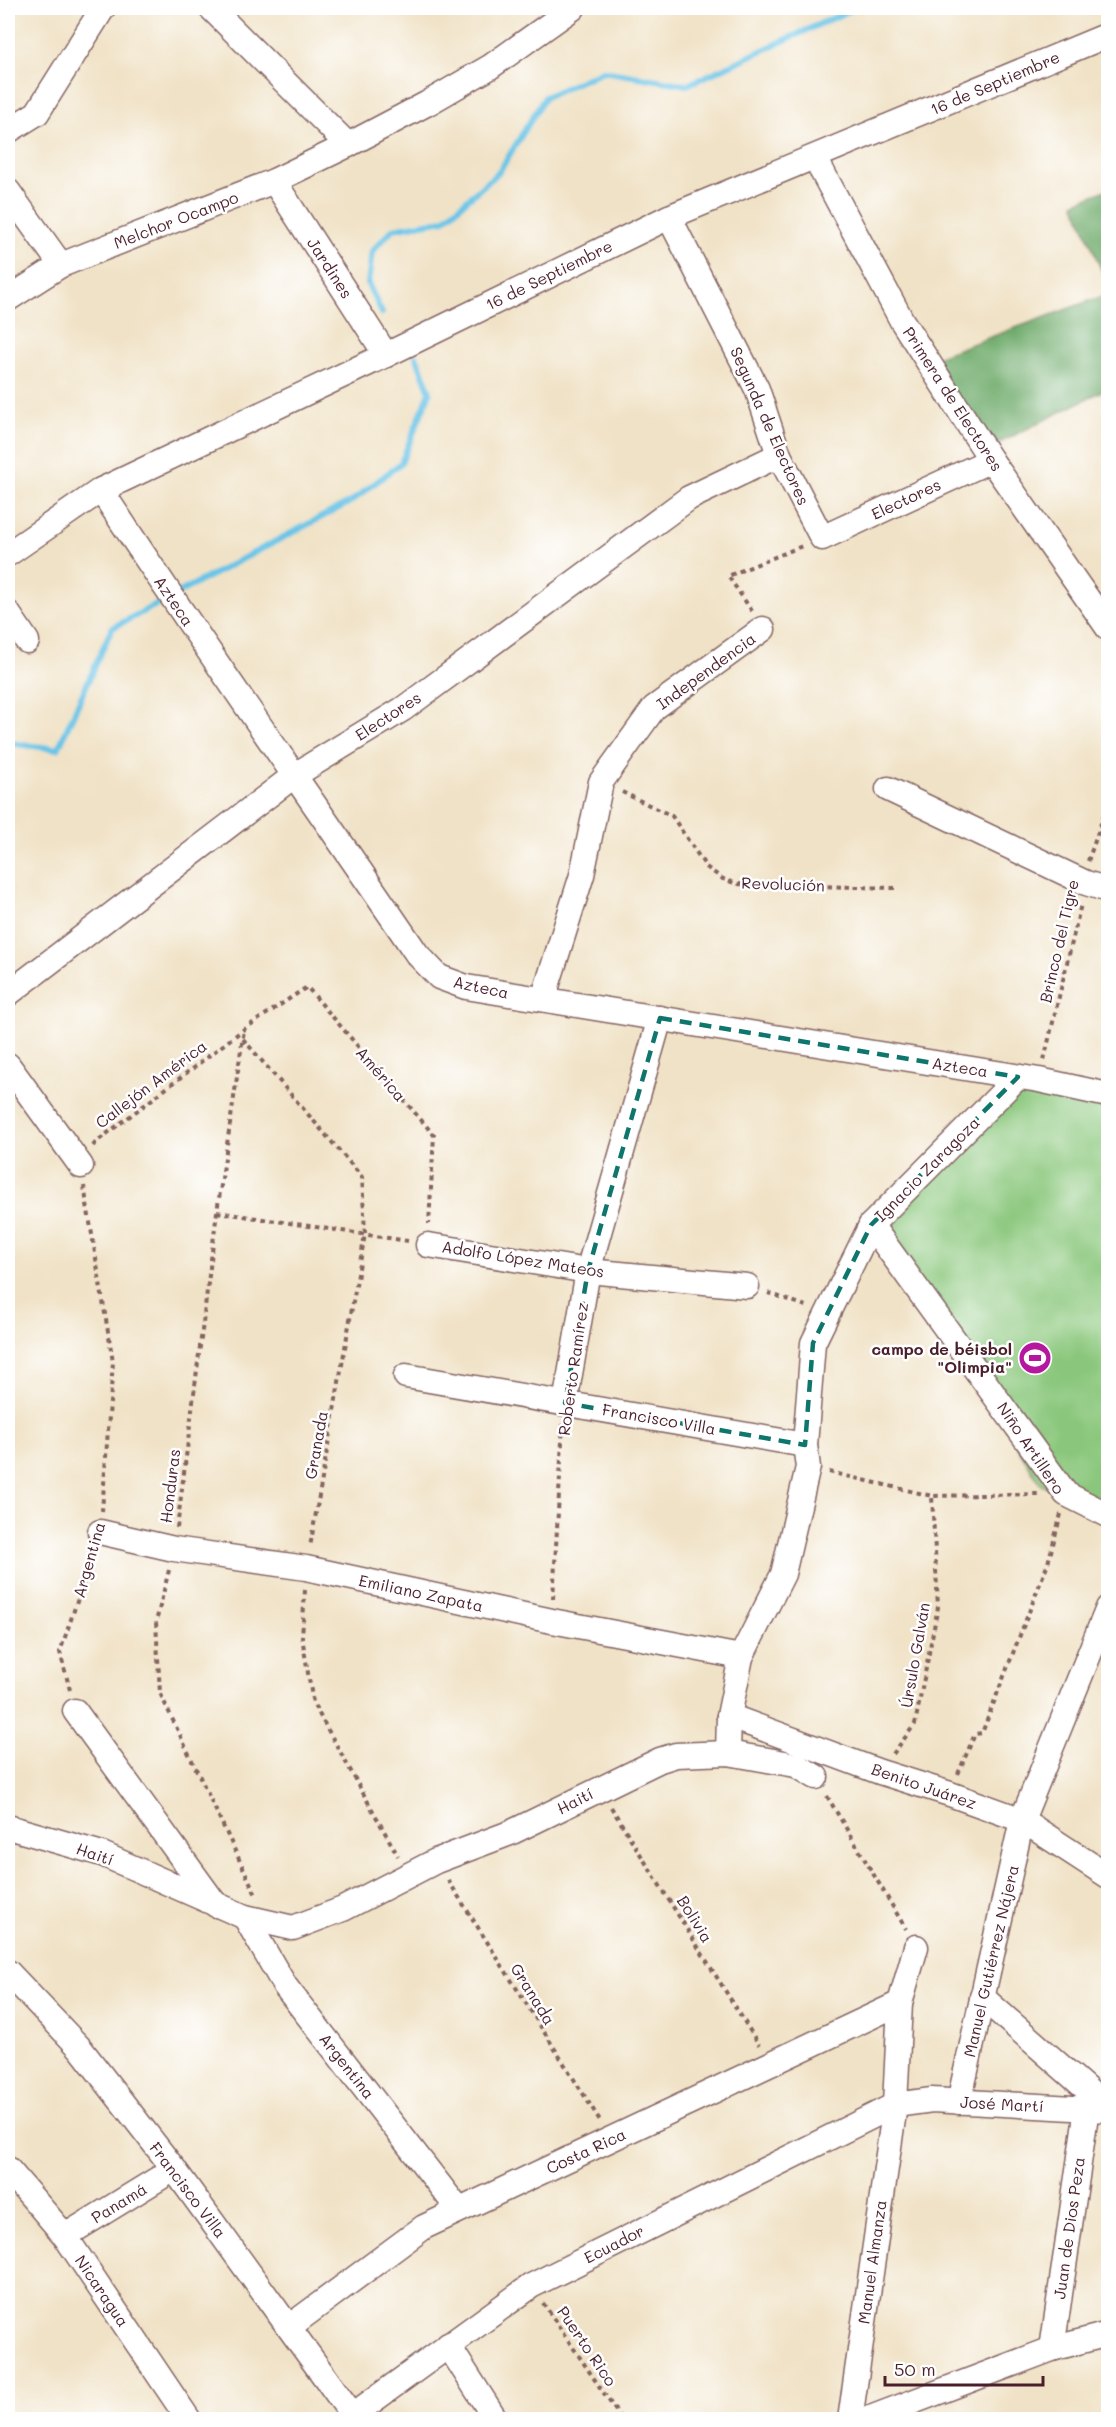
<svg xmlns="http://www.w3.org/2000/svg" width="1116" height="2427" font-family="Mali,sans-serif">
<rect width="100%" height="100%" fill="#fff"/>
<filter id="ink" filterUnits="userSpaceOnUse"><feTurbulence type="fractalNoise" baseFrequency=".0167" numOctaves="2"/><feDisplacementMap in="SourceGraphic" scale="12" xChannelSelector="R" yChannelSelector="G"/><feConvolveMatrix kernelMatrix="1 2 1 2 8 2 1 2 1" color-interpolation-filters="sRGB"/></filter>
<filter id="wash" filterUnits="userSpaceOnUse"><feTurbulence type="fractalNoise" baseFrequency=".008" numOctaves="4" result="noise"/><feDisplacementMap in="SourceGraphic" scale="24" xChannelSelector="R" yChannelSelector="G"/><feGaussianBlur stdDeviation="1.35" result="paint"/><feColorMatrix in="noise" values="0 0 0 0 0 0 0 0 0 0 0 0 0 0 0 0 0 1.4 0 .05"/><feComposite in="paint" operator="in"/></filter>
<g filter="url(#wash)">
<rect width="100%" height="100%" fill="#f0e2c6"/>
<polygon fill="#8ac77c" stroke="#6a7354" stroke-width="1.5" points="1022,1081 1108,1103 1108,1511 1041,1485 884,1230"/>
<g fill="#6fac6c" stroke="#5c664c" stroke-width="1.5">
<polygon points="1108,189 1108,286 1074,203"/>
<polygon points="1108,294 1108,388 995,445 928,360"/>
</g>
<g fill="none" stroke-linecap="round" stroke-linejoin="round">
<g stroke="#69c4e7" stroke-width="6">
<polyline points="382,313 368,284 372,251 393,229 444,220 499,172 545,97 603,71 687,85 855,8"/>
<polyline points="176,594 352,501 401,463 430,392 416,356"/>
<polyline points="8,743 58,749 112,628 167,599"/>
</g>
</g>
</g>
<g filter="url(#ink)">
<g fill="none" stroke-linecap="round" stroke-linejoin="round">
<defs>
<g id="minor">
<polyline points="211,8 348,145"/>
<polyline points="8,131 37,113 103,8"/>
<polyline points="815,158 902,321 991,460 1108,628"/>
<polyline points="274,181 386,355"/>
<polyline points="8,191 61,265"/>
<polyline points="669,217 757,389 779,455 822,538 991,460"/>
<polyline points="8,299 61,265 274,181 348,145 428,103 490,67 573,8"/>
<path d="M101,490C203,647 312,799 417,954L439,977L466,987L1039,1080L1108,1095"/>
<polyline points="8,554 101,490 386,355 669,217 1108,35"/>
<polyline points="8,613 27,641"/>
<polyline points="888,789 1086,883 1108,890"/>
<polyline points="8,994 295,775 403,709 689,498 779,455"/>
<polyline points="543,999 582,875 601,782 654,708 763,629"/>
<polyline points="8,1065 81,1166"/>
<polyline points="871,1225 1066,1494 1108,1515"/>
<polyline points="428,1245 588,1271 747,1286"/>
<polyline points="406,1376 805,1445"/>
<polyline points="565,1403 588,1271 660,1018"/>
<polyline points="100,1532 174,1549 306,1568 552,1621 741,1657"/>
<polyline points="75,1711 216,1905"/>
<polyline points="729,1716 880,1772 950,1794 1022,1820 1108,1876"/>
<polyline points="728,1753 729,1716 741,1657 783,1574 808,1467 805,1445 813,1343 871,1225 1018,1077"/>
<polyline points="8,1827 102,1854 245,1917 293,1928 343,1909 436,1861 510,1833 660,1760 676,1755 728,1753 796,1765 816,1777"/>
<polyline points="245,1917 285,1986 459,2210"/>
<polyline points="8,1972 80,2048 174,2169 356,2420"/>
<polyline points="982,1997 1108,2108"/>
<polyline points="959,2102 1022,1820 1108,1608"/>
<polyline points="8,2169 65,2236 189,2420"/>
<polyline points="65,2236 174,2169"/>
<polyline points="289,2327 424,2227 900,2003"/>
<polyline points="448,2345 496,2420"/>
<polyline points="1052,2349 1087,2108"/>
<polyline points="353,2415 531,2286 895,2105 932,2100 1108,2110"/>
<polyline points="850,2420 895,2105 900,2003 916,1947"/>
<polyline points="865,2420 1052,2349 1108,2334"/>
</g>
</defs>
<use href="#minor" stroke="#846361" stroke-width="27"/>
<g stroke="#846361" stroke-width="4" stroke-dasharray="4.5 4.5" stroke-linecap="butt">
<polyline points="752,611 728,576 802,546"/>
<polyline points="622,792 672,816 706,867 723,879 737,884 895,888"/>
<polyline points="1088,861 1105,812 1108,811"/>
<polyline points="243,1039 362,1177 365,1234 310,1547"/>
<polyline points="1044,1060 1081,904"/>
<polyline points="93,1146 96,1142 244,1029 307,987 434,1135 429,1224"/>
<polyline points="84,1186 113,1362 102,1511"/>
<polyline points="217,1212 408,1241"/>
<polyline points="768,1293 809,1307"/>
<polyline points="829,1472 932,1496 1038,1494"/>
<polyline points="177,1528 217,1212 244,1030"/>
<polyline points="169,1570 156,1622 160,1693 257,1897"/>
<polyline points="305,1590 302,1637 313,1703 398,1856"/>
<polyline points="553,1599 563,1424"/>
<polyline points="70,1690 60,1652 94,1551"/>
<polyline points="893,1754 915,1724 938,1607 932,1496"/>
<polyline points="958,1774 975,1734 982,1733 1048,1563 1061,1514"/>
<polyline points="827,1796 906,1929"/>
<polyline points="611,1807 759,2045"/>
<polyline points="448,1880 601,2122"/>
<polyline points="543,2303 622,2420"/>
</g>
<use href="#minor" stroke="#fff" stroke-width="24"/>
</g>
</g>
<path fill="none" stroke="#0f766e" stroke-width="4.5" stroke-dasharray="12 8" stroke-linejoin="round" d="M660,1018L1018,1077L871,1225L813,1343L805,1445L565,1403L588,1271Z"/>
<defs>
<symbol id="stadium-disc" viewBox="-11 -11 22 22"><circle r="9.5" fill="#b5179e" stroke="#fff"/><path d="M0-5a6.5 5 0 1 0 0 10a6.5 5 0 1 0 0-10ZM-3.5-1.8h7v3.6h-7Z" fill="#fff"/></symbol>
</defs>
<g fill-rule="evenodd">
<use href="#stadium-disc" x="1016" y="1339" width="38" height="38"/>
</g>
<g text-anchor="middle" stroke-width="5" stroke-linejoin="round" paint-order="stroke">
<g font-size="16" fill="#4a1f2b" stroke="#fff">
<text transform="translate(995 83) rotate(-23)" y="6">16 de Septiembre</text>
<text transform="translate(176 220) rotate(-21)" y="6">Melchor Ocampo</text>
<text transform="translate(330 268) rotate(57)" y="6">Jardines</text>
<text transform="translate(549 275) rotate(-26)" y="6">16 de Septiembre</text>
<text transform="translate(953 399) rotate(57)" y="6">Primera de Electores</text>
<text transform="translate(770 426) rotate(66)" y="6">Segunda de Electores</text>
<text transform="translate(906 499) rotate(-25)" y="6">Electores</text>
<text transform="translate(174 601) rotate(56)" y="6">Azteca</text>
<text transform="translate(706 671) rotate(-36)" y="6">Independencia</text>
<text transform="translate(388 716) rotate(-33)" y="6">Electores</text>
<text transform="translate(783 884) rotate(2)" y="6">Revolución</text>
<text transform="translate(1059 941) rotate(-77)" y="6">Brinco del Tigre</text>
<text transform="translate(481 987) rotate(12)" y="6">Azteca</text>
<text transform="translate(960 1067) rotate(9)" y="6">Azteca</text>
<text transform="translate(381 1074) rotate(49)" y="6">América</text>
<text transform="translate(151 1084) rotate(-37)" y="6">Callejón América</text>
<text transform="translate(927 1169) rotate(-45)" y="6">Ignacio Zaragoza</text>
<text transform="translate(523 1259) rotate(9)" y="6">Adolfo López Mateos</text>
<text transform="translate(573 1369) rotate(-82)" y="6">Roberto Ramírez</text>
<text transform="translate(659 1419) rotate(10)" y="6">Francisco Villa</text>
<text transform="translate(316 1445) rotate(-80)" y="6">Granada</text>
<text transform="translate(1031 1448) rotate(56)" y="6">Niño Artillero</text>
<text transform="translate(170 1486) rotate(-83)" y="6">Honduras</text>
<text transform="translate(89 1560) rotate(-74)" y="6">Argentina</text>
<text transform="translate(421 1593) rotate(12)" y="6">Emiliano Zapata</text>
<text transform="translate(915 1655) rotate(-80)" y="6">Úrsulo Galván</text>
<text transform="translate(924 1786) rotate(19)" y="6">Benito Juárez</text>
<text transform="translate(575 1801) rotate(-27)" y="6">Haití</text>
<text transform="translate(95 1854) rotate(19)" y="6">Haití</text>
<text transform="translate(695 1919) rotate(58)" y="6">Bolivia</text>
<text transform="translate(991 1961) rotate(-77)" y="6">Manuel Gutiérrez Nájera</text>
<text transform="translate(533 1994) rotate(58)" y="6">Granada</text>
<text transform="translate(347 2066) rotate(52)" y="6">Argentina</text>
<text transform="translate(1002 2104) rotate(3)" y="6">José Martí</text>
<text transform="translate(586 2151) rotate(-25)" y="6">Costa Rica</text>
<text transform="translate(188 2190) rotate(53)" y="6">Francisco Villa</text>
<text transform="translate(119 2203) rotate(-31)" y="6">Panamá</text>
<text transform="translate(1069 2228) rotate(-82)" y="6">Juan de Dios Peza</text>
<text transform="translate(614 2244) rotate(-27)" y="6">Ecuador</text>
<text transform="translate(872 2262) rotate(-82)" y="6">Manuel Almanza</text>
<text transform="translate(102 2291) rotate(56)" y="6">Nicaragua</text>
<text transform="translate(587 2346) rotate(56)" y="6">Puerto Rico</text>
</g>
<g font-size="16" font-weight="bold" fill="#4a1f2b" stroke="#fff" text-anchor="end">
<text x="1012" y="1355">campo de béisbol<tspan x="1012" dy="18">"Olimpia"</tspan></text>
</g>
</g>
<rect width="1116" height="2427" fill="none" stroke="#fff" stroke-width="30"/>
<path d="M885 2376v9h158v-9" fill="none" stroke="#4a1f2b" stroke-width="3"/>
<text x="894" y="2376" font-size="18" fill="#4a1f2b" stroke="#ffffff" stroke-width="4.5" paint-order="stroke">50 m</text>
</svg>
